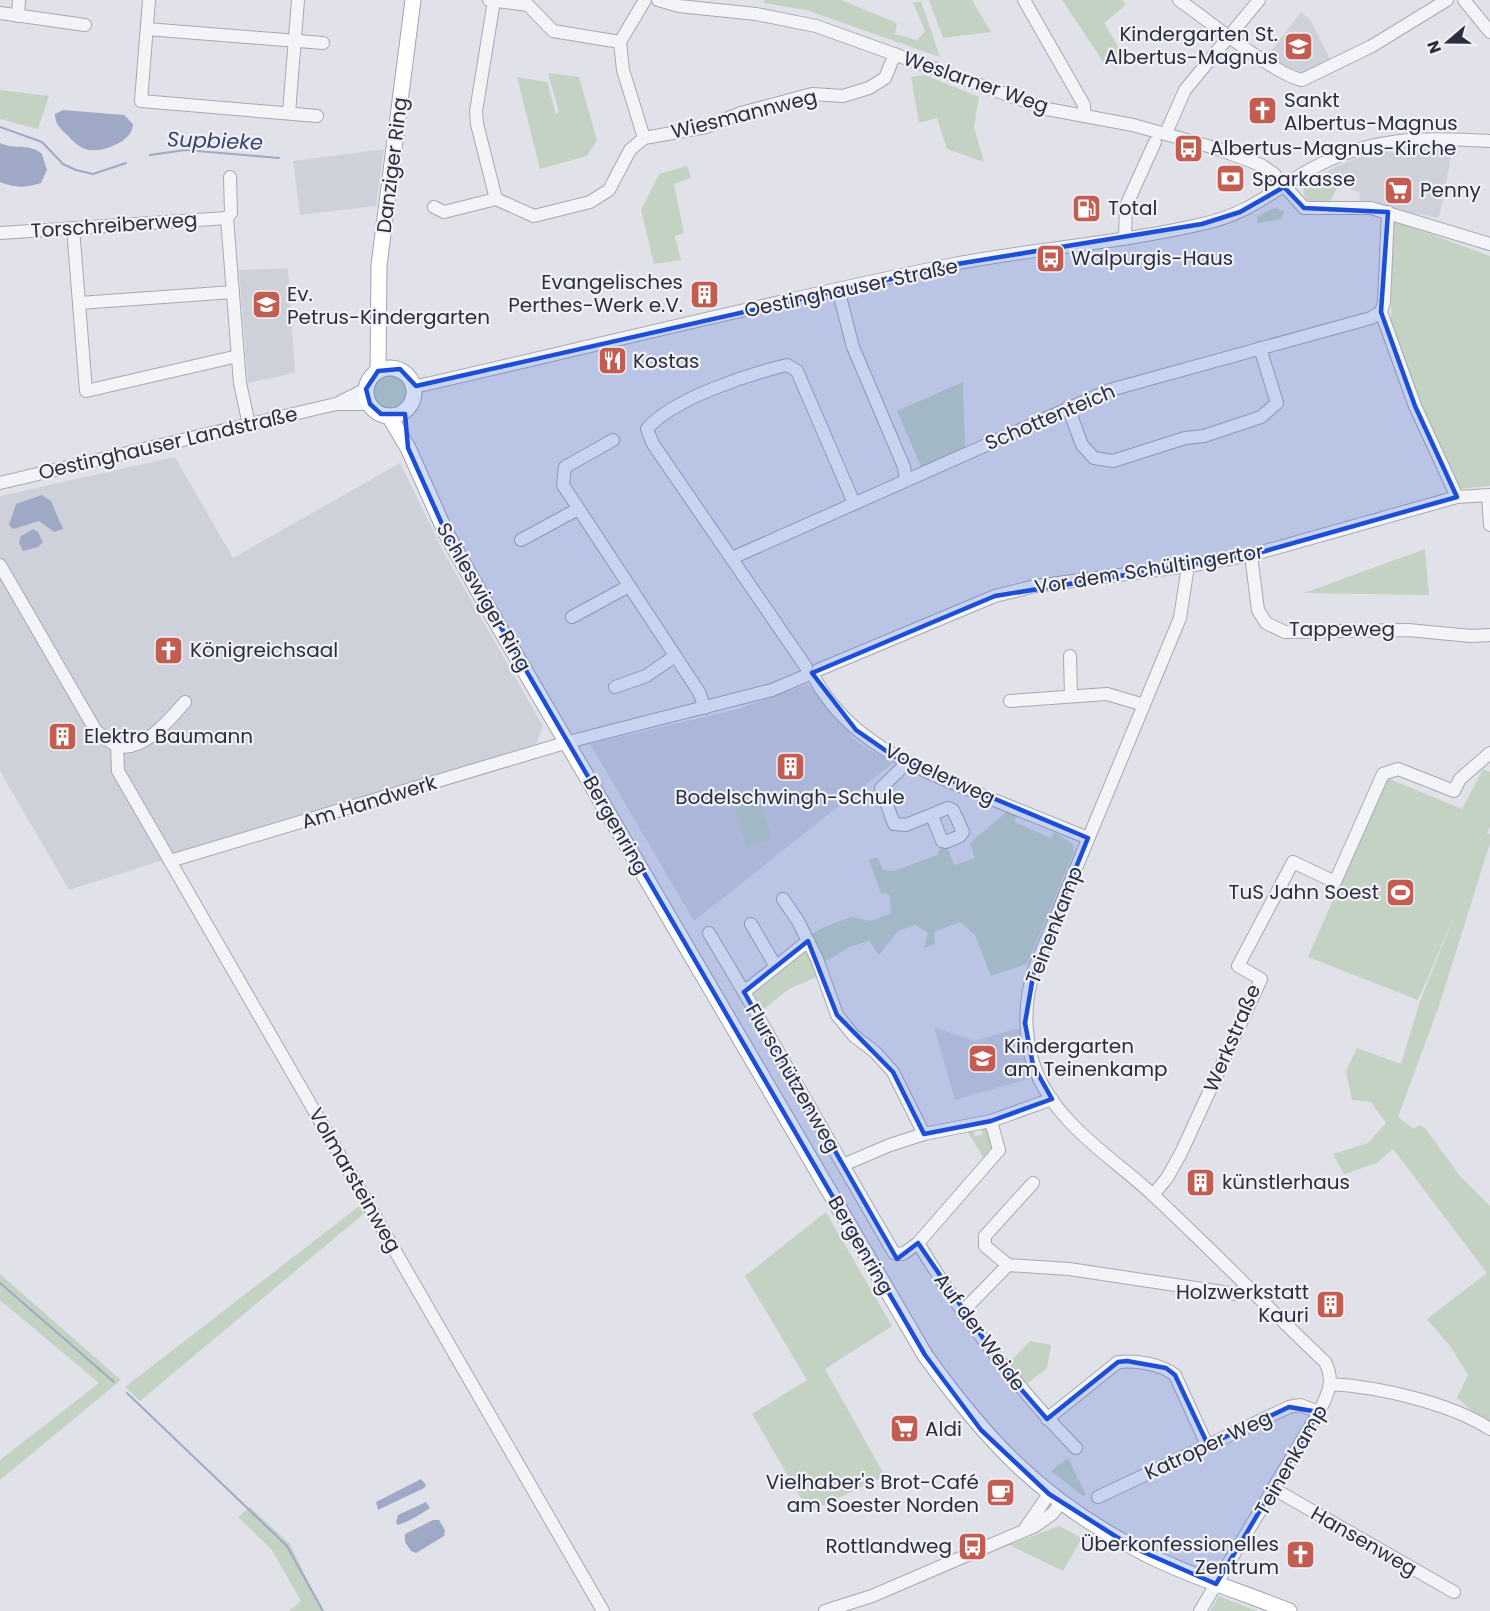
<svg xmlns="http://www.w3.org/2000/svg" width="1490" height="1611" font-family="Poppins,sans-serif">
<rect width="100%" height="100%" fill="#e1e2e9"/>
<g fill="#cfd1da">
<polygon points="1301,12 1311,21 1331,61 1303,74 1294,73 1268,55"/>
<polygon points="1453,147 1439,218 1359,203 1360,193 1318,177 1337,166 1375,151 1394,148"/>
<polygon points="384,149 376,206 300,215 293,161"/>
<polygon points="288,268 295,373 248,383 239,270"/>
<polygon points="175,457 233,558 400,463 444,553 543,726 536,745 369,795 69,890 0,771 0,496"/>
<polygon points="808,684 857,742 893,763 694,921 590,744 738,709"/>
<polygon points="934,1027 974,1041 1019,1028 1031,1078 955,1100"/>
</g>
<g fill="#c3d2c3">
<polygon points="764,0 841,0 897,23 895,34 917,40 925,31 913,3 921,1 940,57 806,10 764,3"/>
<polygon points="929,0 972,0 991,32 943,38"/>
<polygon points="1062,0 1122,0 1126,5 1104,23 1123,55 1106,66"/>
<polygon points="548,73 579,77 597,140 587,156 540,169 517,77 547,82 556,114 559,112"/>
<polygon points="925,75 979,97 974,127 984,162 947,149 937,118 919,123 911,77"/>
<polygon points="0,90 49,96 38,129 0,119"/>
<polygon points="687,166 691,178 674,184 684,233 675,236 681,260 654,264 641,210 659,174"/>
<path d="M1321,183L1337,188L1331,200L1315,205C1307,201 1302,197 1304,188L1308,184L1317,188Z"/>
<polygon points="1274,208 1285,211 1281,219 1258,223 1257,216"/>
<polygon points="1392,220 1490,256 1490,486 1458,489 1412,384 1391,325"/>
<circle cx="390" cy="391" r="19"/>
<polygon points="963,382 965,447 921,467 897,411"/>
<polygon points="1425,549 1429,595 1304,593"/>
<polygon points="1483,769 1490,772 1490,826 1487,833 1490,834 1490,843 1440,1003 1398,1117 1414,1129 1419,1125 1425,1128 1460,1176 1490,1206 1490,1426 1457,1398 1468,1375 1450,1346 1427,1319 1487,1273 1393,1149 1377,1163 1344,1174 1333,1154 1368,1143 1386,1123 1371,1102 1352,1100 1346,1071 1357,1048 1401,1064 1420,1001 1456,912 1418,1000 1308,957 1387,778 1462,809"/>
<polygon points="760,801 772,838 747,847 735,809"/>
<polygon points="1006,812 1017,816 1014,822 1051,838 1054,832 1073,844 1074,852 1027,964 991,976 975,935 960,922 934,932 935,944 924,948 928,933 915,925 898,931 879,955 869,941 850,947 821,964 809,936 824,927 851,917 871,921 891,913 890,895 881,893 869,860 877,857 883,870 894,871 937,855 941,845 946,844 954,865 975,858 970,843"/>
<polygon points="806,950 819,976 789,989 760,1012 751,996 751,990"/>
<polygon points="981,1128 987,1128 994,1150 985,1160 967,1131 973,1130 975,1136 982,1135"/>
<polygon points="362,1204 367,1211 140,1401 125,1387"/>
<polygon points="826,1212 892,1326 825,1369 885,1476 809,1512 752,1414 807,1380 745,1276"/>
<polygon points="0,1274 121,1380 0,1480 0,1460 99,1383 0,1300"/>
<polygon points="1030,1341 1051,1345 1047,1368 1023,1387 1006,1366"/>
<polygon points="1068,1458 1086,1495 1083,1496 1051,1471"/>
<polygon points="250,1507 290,1544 322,1611 289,1611 301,1601 272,1550 238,1517"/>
<polygon points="1059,1526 1082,1538 1063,1571 1009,1545"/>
<polygon points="1219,1596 1257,1611 1210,1611"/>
</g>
<g fill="#9fa8c5">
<path d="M63,110L124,115L133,124C133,141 105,152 89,150C79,148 73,141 66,134C60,128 55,124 55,114Z"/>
<path d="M0,143C15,150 31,143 42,154L47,170L41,183C26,188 15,188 0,182Z"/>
<polygon points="42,495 51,501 63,529 54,532 39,521 13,529 9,525 16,504"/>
<polygon points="33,529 38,532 43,542 38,547 23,551 19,542 21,536"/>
<polygon points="421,1479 426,1485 424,1488 378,1510 376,1502"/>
<path d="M426,1502L430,1508C420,1515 409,1521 398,1525L396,1523L398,1515Z"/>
<polygon points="433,1520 439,1520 445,1530 444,1536 416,1553 411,1551 405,1542 405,1534"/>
</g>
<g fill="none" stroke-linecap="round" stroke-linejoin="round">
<g stroke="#9fa8c5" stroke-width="2">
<polyline points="0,127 42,142 63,164 76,170 93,174 126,163"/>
<polyline points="150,155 185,150 279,158"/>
<polyline points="0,1283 114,1382"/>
<polyline points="127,1393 287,1546 323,1611"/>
</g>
<defs>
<g id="minor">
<polyline points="149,0 141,101 317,116"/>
<polyline points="489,0 528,5 553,31 620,42"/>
<polyline points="658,0 679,6 756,14 816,26 1047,109 1133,125 1215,148 1261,165 1274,174 1304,208 1371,208 1490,244"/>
<polyline points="1024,0 1084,105 1084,116"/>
<path d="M1179,0C1205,18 1275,75 1302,80L1372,46L1447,0"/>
<polyline points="1464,0 1490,32"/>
<polyline points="494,1 476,111 477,124 496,199"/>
<polyline points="0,13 85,25"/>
<polyline points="18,16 19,0"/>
<polyline points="147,29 323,43"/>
<polyline points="289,113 298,0"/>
<polyline points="1166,133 1185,90 1259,0"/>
<polyline points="644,138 623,70 620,42 645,0"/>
<polyline points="230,177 231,213 227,218 240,383 249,425"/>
<polyline points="434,207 444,212 496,199 534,216 590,202 609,190 630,150 644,138 706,127 741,113 812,94 843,96 869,88 885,78 895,54"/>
<polyline points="1388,212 1384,302 1381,312 1415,406 1457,497"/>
<polyline points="73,228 86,391 238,356"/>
<polyline points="0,233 227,218"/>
<polyline points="1125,237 1126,206 1155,142"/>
<polyline points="838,289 853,347 904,467 906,480"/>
<polyline points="79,303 233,292"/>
<path d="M414,387C594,346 773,301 954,264C1036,248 1121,243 1202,224C1249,214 1272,191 1311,169C1371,136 1424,137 1490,141"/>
<polyline points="340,402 366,389"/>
<polyline points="1068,407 1082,445 1094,458 1113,461 1185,438 1204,436 1261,417 1277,403 1260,348"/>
<polyline points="613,440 565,467 563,485 699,692 705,708"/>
<polyline points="0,483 336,404 370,404"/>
<polyline points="1488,496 1490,525"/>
<polyline points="521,540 578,509"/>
<polyline points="1251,555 1258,610 1266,623 1285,632 1408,630 1471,636 1490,635"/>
<polyline points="732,558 1110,390 1371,318 1381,312"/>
<path d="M0,565L96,731C102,735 109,742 116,745C141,755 171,718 185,702"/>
<path d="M1188,566L1180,618L1035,967C1022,1006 1023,1050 1043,1086C1068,1131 1115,1160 1152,1194C1211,1249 1267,1307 1325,1362C1335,1381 1328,1394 1319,1412L1200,1611"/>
<polyline points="572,617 629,586"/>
<polyline points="1070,656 1071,696"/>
<path d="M806,667L653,444L647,429C672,399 749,374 787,365L797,371L854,503"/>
<polyline points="818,670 995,596 1035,586 1188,566 1251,555 1457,497 1490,495"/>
<path d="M815,679C850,742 914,767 977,793C1014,808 1051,823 1088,838"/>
<polyline points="615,687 646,676 675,656"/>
<polyline points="1010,701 1107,694 1144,705"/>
<polyline points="117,745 118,771 603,1611"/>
<polyline points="907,763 881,788 894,824 906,825 948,808 953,810 963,832 960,836 946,842 942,841 932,816"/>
<polyline points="170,861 568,742 772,690 805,676"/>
<polyline points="783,899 798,921 817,959 837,1015 854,1036 875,1052 893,1072 924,1134"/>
<polyline points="751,924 775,965"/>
<polyline points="709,933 744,992"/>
<polyline points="808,941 744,992 843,1165"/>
<polyline points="991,1121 999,1150 918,1243 903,1254 894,1253 843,1165 890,1145 924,1134 991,1121 1052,1099"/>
<polyline points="1033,1183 985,1236 985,1246 1008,1265 1069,1269 1236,1294 1247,1288"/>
<polyline points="1153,1195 1167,1178 1181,1153 1261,979 1238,966 1293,862 1335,882 1383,774 1398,769 1454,791 1460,779 1490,753"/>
<path d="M918,1243C963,1317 1015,1386 1076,1448"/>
<polyline points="963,1311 1008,1265"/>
<path d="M1331,1384C1379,1387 1450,1403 1490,1429"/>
<path d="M1047,1419L1118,1362C1136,1360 1161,1364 1175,1375L1207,1445"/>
<polyline points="1274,1489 1454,1592"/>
<polyline points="1098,1497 1289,1407 1300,1405 1319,1412"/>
<polyline points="1026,1527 1049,1494"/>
<polyline points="825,1611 872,1596 1035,1526 1052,1514 1061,1503"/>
</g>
<g id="major">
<circle cx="390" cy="392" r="24"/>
<polyline points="378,371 379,265 413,0"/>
<path d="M389,416L408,448L446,533L491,613L925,1355C985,1439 1040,1498 1133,1547C1182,1574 1237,1590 1289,1611"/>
</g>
</defs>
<use href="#minor" stroke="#a7a8b3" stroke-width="14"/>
<use href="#major" stroke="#a1a4b3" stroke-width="17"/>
<use href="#minor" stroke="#f3f4f7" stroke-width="12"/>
<use href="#major" stroke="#fff" stroke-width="15"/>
</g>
<path fill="#1d4ed8" fill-opacity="0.2" stroke="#1d4ed8" stroke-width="4.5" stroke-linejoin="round" d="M1284,187L1304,208L1388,212L1381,312L1415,406L1457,497L1251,555L995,596L812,673L856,730L895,757L1088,838L1034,971L1025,1023L1033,1065L1052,1099L991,1121L924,1134L893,1072L837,1015L808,941L744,992L897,1259L918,1243L1007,1373L1047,1419L1118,1362L1127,1361L1166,1368L1175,1375L1208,1445L1289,1407L1319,1412L1216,1584L1134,1548L1049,1494L981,1430L925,1355L446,533L408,448L405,414H381L370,404L366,389L378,371L400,369L416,386L957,264L1202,224L1240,212Z"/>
<defs>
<symbol id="school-square" viewBox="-11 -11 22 22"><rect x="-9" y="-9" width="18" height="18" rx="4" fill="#c35c51" stroke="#f0f1f6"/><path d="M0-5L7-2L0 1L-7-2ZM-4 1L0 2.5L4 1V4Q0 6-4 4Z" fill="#fff"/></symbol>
<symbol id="church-square" viewBox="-11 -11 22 22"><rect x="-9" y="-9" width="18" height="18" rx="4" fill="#c35c51" stroke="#f0f1f6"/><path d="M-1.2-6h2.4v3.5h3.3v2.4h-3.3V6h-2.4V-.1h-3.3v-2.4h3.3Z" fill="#fff"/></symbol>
<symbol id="bus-square" viewBox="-11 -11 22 22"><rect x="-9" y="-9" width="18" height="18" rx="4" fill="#c35c51" stroke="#f0f1f6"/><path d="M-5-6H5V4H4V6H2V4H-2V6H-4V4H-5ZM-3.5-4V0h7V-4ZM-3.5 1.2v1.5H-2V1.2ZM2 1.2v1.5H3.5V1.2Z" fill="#fff"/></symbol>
<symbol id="bank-square" viewBox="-11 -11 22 22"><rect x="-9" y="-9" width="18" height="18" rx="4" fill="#c35c51" stroke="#f0f1f6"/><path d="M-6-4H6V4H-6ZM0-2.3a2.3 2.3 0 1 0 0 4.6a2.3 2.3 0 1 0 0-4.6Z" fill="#fff"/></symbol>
<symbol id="supermarket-square" viewBox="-11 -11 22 22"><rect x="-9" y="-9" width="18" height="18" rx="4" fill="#c35c51" stroke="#f0f1f6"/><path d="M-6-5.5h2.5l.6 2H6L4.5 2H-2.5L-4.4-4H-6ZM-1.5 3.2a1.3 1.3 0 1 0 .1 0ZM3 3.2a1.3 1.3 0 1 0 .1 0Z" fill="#fff"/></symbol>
<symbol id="fuel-square" viewBox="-11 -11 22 22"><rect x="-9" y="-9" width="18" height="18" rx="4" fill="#c35c51" stroke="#f0f1f6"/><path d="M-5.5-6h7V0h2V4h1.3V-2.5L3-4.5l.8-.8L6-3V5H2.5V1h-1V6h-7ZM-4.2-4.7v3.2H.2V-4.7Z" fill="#fff"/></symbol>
<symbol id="building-square" viewBox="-11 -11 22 22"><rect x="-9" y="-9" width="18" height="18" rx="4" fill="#c35c51" stroke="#f0f1f6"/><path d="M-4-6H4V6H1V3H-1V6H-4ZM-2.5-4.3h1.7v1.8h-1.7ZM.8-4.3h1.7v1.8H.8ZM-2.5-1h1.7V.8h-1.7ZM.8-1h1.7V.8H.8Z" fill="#fff"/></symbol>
<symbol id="restaurant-square" viewBox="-11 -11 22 22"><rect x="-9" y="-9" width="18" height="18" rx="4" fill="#c35c51" stroke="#f0f1f6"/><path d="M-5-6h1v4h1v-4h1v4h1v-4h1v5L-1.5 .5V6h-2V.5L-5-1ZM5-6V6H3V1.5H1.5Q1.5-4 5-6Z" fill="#fff"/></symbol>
<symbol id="stadium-square" viewBox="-11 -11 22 22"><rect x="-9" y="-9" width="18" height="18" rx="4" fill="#c35c51" stroke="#f0f1f6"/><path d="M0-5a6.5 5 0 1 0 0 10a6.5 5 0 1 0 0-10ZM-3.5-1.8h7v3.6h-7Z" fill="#fff"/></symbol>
<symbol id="cafe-square" viewBox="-11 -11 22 22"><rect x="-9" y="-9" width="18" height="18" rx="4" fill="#c35c51" stroke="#f0f1f6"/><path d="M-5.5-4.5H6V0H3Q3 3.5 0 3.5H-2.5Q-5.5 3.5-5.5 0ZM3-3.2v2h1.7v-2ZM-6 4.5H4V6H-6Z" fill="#fff"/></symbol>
</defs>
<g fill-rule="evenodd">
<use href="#school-square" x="1282" y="30" width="33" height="33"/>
<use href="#church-square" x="1246" y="94" width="33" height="33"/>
<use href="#bus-square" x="1172" y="132" width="33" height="33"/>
<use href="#bank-square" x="1214" y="162" width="33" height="33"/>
<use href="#supermarket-square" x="1382" y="174" width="33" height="33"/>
<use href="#fuel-square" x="1070" y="192" width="33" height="33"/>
<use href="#bus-square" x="1034" y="242" width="33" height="33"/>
<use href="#building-square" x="688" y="278" width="33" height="33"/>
<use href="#school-square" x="250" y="288" width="33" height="33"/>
<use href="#restaurant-square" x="596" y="344" width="33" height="33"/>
<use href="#church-square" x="152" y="634" width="33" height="33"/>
<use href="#building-square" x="46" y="720" width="33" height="33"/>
<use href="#building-square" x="774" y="750" width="33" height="33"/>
<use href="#stadium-square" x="1384" y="876" width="33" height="33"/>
<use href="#school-square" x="966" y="1042" width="33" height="33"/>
<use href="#building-square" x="1184" y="1166" width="33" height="33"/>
<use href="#building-square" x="1314" y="1288" width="33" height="33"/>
<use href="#supermarket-square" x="888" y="1412" width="33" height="33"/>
<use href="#cafe-square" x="984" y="1476" width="33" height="33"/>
<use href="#bus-square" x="956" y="1530" width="33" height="33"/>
<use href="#church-square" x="1284" y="1538" width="33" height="33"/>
</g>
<g text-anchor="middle" stroke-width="4.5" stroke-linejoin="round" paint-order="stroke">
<g font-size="20" fill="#2b2d3f" stroke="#f0f1f6" text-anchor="start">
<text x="1278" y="41" text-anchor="end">Kindergarten St.<tspan x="1278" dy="23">Albertus-Magnus</tspan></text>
<text x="1284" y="107">Sankt<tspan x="1284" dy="23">Albertus-Magnus</tspan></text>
<text x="1210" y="155">Albertus-Magnus-Kirche</text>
<text x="1252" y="186">Sparkasse</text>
<text x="1420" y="197">Penny</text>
<text x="1108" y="215">Total</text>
<text x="1071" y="265">Walpurgis-Haus</text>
<text x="683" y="289" text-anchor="end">Evangelisches<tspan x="683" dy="23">Perthes-Werk e.V.</tspan></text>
<text x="287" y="301">Ev.<tspan x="287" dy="23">Petrus-Kindergarten</tspan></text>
<text x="633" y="368">Kostas</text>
<text x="190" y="657">Königreichsaal</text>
<text x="84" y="743">Elektro Baumann</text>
<text x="790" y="804" text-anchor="middle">Bodelschwingh-Schule</text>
<text x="1379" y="899" text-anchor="end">TuS Jahn Soest</text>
<text x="1004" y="1053">Kindergarten<tspan x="1004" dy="23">am Teinenkamp</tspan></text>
<text x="1222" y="1189">künstlerhaus</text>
<text x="1309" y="1299" text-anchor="end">Holzwerkstatt<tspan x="1309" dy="23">Kauri</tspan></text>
<text x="925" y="1436">Aldi</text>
<text x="979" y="1489" text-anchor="end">Vielhaber's Brot-Café<tspan x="979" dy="23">am Soester Norden</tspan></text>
<text x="1279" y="1551" text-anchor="end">Überkonfessionelles<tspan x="1279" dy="23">Zentrum</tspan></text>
<text x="952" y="1553" text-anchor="end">Rottlandweg</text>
</g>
<g font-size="20" fill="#2b2d3f" stroke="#f0f1f6">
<text transform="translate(976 82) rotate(19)" y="7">Weslarner Weg</text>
<text transform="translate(744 114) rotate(-14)" y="7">Wiesmannweg</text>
<text transform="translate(392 165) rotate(-83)" y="7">Danziger Ring</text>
<text transform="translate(114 225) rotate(-4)" y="7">Torschreiberweg</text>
<text transform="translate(851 288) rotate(-12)" y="7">Oestinghauser Straße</text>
<text transform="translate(1050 417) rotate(-23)" y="7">Schottenteich</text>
<text transform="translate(168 443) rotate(-13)" y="7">Oestinghauser Landstraße</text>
<text transform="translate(1149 569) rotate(-9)" y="7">Vor dem Schültingertor</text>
<text transform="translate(484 597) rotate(60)" y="7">Schleswiger Ring</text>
<text x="1342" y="636">Tappeweg</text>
<text transform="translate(940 774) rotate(25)" y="7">Vogelerweg</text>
<text transform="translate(369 802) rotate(-17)" y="7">Am Handwerk</text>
<text transform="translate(616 825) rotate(60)" y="7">Bergenring</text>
<text transform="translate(1054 925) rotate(-69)" y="7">Teinenkamp</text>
<text transform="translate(1232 1038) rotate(-67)" y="7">Werkstraße</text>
<text transform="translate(793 1078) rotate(60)" y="7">Flurschützenweg</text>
<text transform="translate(355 1180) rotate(60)" y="7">Volmarsteinweg</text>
<text transform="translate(861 1245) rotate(60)" y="7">Bergenring</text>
<text transform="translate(980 1332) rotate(54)" y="7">Auf der Weide</text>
<text transform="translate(1208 1445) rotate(-25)" y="7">Katroper Weg</text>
<text transform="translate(1291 1460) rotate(-60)" y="7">Teinenkamp</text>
<text transform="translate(1364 1541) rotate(30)" y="7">Hansenweg</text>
</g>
<g font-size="21" font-style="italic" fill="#38436f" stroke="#f0f1f6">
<text transform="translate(215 141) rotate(2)" y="7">Supbieke</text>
</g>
</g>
<g transform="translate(1448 42) rotate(250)" stroke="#f0f1f6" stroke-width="4.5" paint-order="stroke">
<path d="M0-4.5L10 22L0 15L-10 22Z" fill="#2b2d3f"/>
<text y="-9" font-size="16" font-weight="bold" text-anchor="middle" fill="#2b2d3f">N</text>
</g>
</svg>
